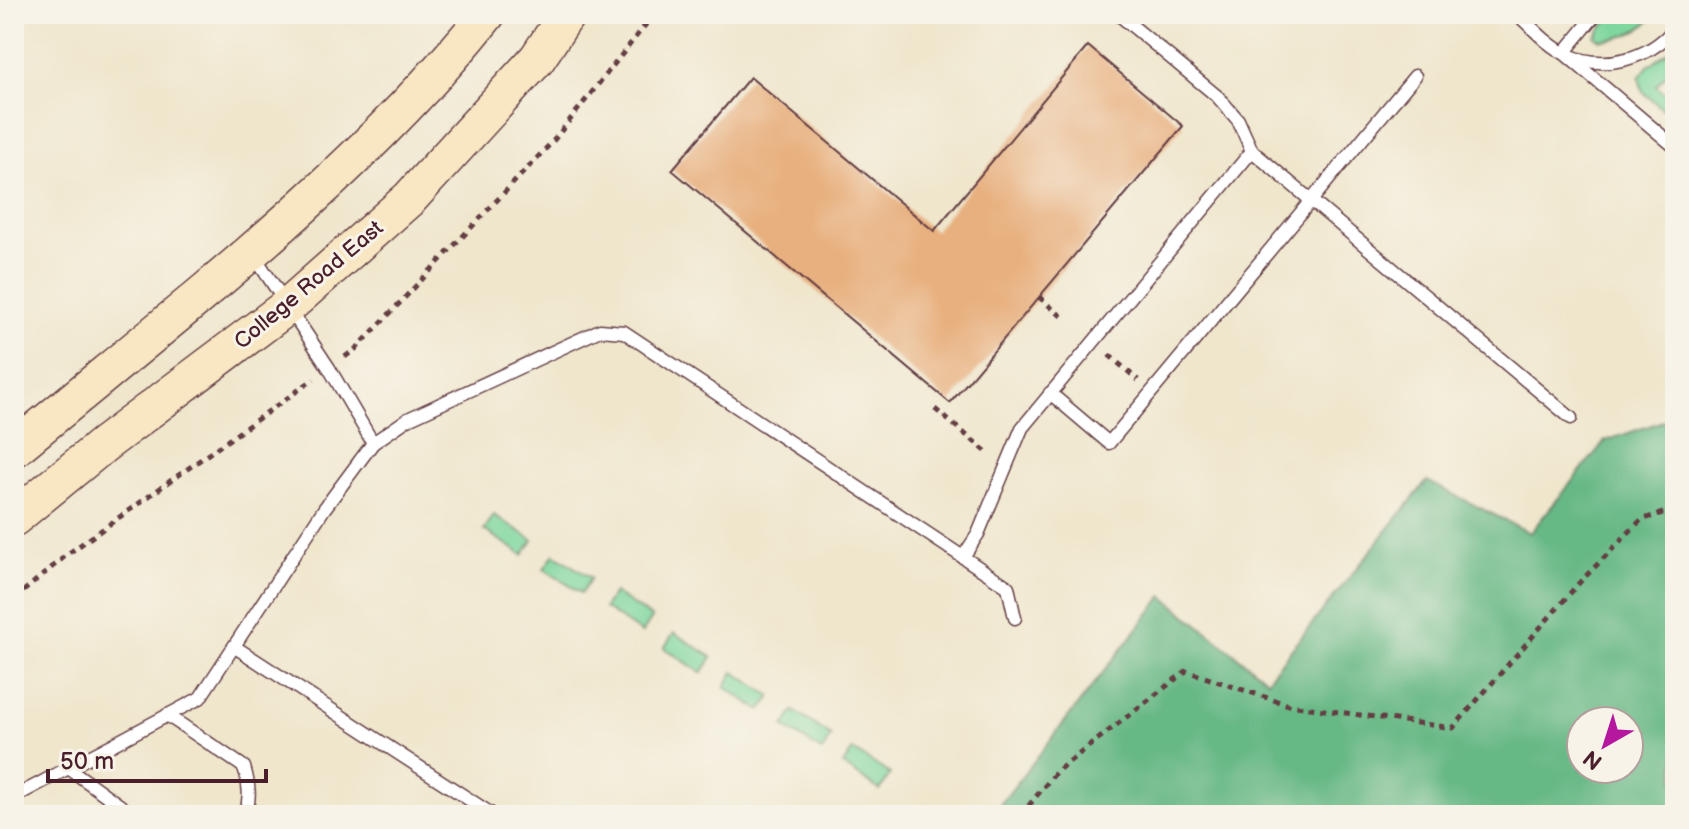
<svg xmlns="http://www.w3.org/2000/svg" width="1689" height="829" font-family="'Balsamiq Sans',sans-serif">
<rect width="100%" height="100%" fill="#f7f3e8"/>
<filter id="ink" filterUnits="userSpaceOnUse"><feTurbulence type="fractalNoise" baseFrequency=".0125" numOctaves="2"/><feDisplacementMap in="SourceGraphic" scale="16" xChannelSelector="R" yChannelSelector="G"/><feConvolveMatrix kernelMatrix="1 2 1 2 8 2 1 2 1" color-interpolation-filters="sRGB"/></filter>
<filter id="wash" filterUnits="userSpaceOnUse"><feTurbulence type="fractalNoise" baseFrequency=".006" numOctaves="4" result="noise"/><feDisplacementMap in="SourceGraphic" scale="32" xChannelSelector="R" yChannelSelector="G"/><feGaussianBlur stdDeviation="1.8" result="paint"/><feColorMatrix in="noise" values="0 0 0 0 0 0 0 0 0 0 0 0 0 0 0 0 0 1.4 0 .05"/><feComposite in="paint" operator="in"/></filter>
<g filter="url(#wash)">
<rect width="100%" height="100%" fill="#efe6cc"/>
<g fill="#7ed79d" stroke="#647b64" stroke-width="2">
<path d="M1613,14H1656C1642,31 1622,39 1601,40L1595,36Z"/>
<polygon points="1675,47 1675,64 1656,86 1674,101 1665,111 1643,92 1639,78 1648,66"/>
<polygon points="494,515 533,540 523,555 484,530"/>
<polygon points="554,554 591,578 581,593 544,569"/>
<polygon points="614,593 652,618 642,633 604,608"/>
<polygon points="674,633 712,657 702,673 664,648"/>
<polygon points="734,672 771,696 761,711 725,687"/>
<polygon points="794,711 831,736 822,751 784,727"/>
<polygon points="853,750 890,774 880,790 843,765"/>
</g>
<path fill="#66b884" stroke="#586c58" stroke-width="2" fill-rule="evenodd" d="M1675,417V815H992L1163,596L1267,680L1427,481L1530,533L1605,441ZM1581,721H1629V769H1581Z"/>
<g id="blocks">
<polygon fill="#e8b07f" points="1088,46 1183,126 950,403 672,170 750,77 934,231"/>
</g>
</g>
<g filter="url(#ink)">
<use href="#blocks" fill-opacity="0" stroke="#633d43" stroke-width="2"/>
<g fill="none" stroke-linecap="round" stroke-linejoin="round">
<defs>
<g id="lane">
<path d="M1517,14C1532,27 1548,46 1566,54C1604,72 1649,59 1675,28"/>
<polyline points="1596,14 1564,53 1675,147"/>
<polyline points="1252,151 1571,418"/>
<polyline points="1050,393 1109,443 1415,76"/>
<polyline points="373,443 408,419 600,330 624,332 1008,587 1015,618"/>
<polyline points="963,557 978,534 1022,428 1252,151 1238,120 1218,97 1118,14"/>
<polyline points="235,647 493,815"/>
<path d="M167,715L244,767C249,784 251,798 245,815"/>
<polyline points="67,767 133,815"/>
<polyline points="14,797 200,698 324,509 373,443 329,368 253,254"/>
</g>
<g id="secondary">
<path d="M14,449C178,312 353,181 487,14"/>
<polyline points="14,518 103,445 288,306 410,198 537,59 567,14"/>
</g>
</defs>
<use href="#lane" stroke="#633d43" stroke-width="15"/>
<use href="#secondary" stroke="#633d43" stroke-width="39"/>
<g stroke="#633d43" stroke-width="5" stroke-dasharray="6 6" stroke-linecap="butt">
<polyline points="1039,297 1066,320"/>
<polyline points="1109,355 1138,380"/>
<polyline points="345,357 358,347 554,140 654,14"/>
<polyline points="935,409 988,453"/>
<polyline points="14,599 69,553 314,379"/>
<polyline points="1021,815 1057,771 1186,671 1289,705 1453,728 1579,583 1641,520 1675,509"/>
</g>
<use href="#lane" stroke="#fff" stroke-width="12"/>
<use href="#secondary" stroke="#f9e7c3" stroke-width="36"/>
</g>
</g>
<g text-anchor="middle" stroke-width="6" stroke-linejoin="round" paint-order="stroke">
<g font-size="22" fill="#4a1f2b" stroke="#f7f3e8">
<text transform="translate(308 284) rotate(-40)" y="8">College Road East</text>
</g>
</g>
<rect width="1689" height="829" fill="none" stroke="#f7f3e8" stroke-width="48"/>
<g transform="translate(1605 745) rotate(219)"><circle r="38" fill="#f7f3e8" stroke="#b29e9c" stroke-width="2"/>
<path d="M0-6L14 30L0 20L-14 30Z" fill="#b5179e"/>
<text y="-12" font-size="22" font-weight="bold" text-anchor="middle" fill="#4a1f2b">N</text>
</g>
<path d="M48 769v12h218v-12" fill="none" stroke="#4a1f2b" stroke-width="4"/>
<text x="60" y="769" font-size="24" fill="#4a1f2b" stroke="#f7f3e8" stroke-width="6" paint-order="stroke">50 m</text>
</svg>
